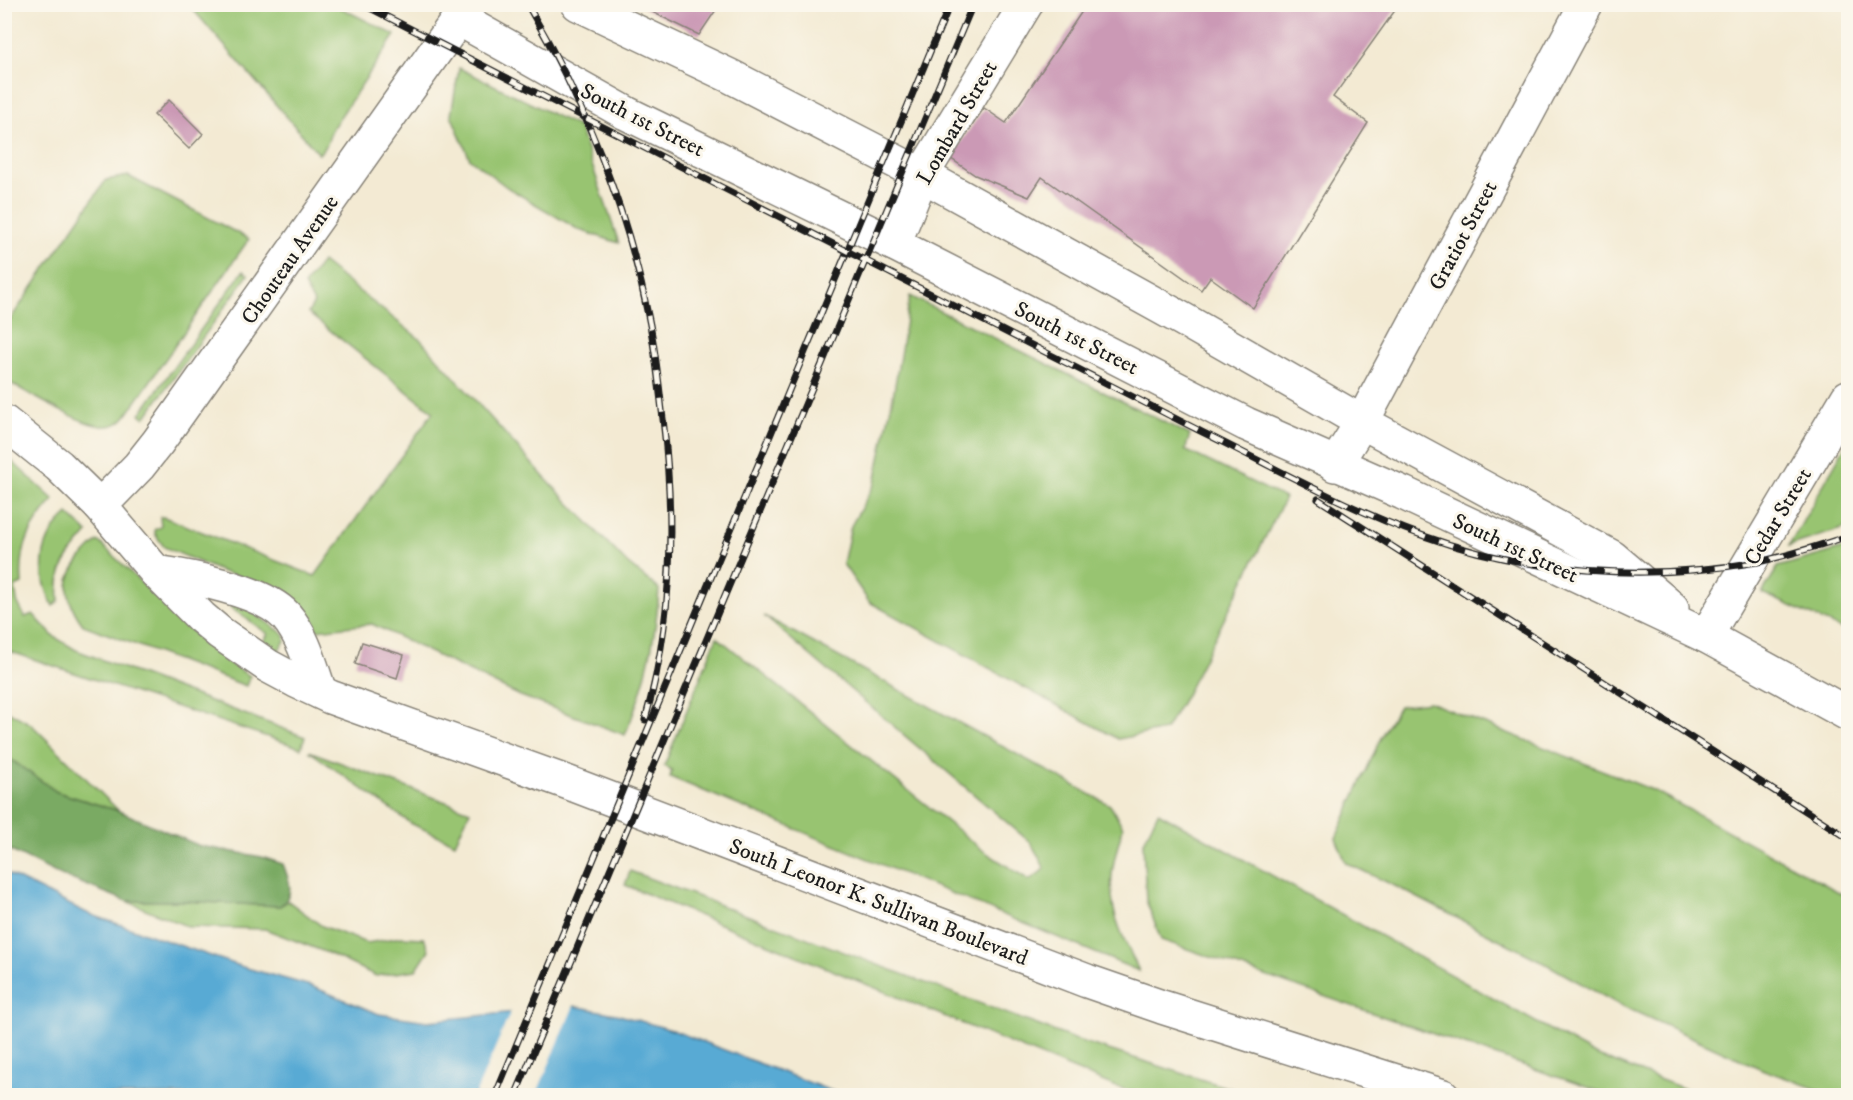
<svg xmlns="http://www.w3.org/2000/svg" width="1853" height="1100" font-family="'IM FELL DW Pica',serif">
<rect width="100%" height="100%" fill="#fbf7ec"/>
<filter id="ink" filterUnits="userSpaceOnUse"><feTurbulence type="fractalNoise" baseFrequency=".0167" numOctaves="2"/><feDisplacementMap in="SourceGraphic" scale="12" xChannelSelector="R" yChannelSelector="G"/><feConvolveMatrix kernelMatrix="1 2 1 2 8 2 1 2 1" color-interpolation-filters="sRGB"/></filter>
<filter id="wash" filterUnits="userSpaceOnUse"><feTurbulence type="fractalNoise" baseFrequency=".008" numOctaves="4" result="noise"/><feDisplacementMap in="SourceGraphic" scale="24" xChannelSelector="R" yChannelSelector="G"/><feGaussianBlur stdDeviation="1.35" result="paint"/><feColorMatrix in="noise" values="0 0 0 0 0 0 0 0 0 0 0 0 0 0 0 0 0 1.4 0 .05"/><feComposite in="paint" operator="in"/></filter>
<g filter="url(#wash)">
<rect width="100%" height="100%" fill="#f3ead3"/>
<g fill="#98c471" stroke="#5a7046" stroke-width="1.5">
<polygon points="189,5 335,5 395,35 332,129 327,144 319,154"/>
<polygon points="459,68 579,127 619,243 579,230 508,188 470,159 451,115"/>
<path d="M128,176L249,239L126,416C120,424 113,427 102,426C80,425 27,392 5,380V327L106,180Z"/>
<path d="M322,262L421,340L544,477L627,563L659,589C656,640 645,688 625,735L518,695L372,624L317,630L305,611L290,596L270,586L220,571L164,547L155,534V529L161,527L160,517H164L315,576L433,412L308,313L314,303L304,285Z"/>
<polygon points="243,271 248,275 145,418 140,414"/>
<polygon points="910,296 1190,435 1185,450 1285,498 1186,695 1165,730 1118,739 869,602 843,564 851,526 875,483 894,391"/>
<polygon points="1848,441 1848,527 1789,546"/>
<path d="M4,454L54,500C30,526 19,547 22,584L15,587L17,601L25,617L33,614L53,636L76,650L305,737L301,748L5,650Z"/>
<path d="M68,514L88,533C67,557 56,568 59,601L53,606C36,572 39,539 68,514Z"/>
<path d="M98,541L196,635L229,663L250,676L246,686L83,625C56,588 68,569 98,541Z"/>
<polygon points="1848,547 1848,632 1762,593 1778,567"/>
<polygon points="236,600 285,635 285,641 278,651 272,652 264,647 263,642 268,634 231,608"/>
<path d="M764,616L1110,805L1123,827C1117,849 1109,873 1112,896C1114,923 1128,947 1139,971L670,777L672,770L664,766L717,637L985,852L1029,880L1045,869L1031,843Z"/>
<polygon points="1429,702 1655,791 1848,897 1848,1095 1833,1095 1764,1070 1616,1003 1539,960 1397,887 1346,863 1336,838 1383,733 1399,706"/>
<polygon points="4,709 31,724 119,811 57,792 5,755"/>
<polygon points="309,751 470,811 455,843 412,824"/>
<polygon points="1158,812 1595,1055 1701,1095 1610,1095 1161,940 1146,900 1143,844"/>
<polygon points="630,871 1074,1039 1235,1090 1233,1095 1144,1095 1114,1086 625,885"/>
<polygon points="126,901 183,901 280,906 288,901 322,926 367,943 401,937 424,938 429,950 416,970 376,976 330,954 265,929 189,927"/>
</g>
<path fill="#7aaa63" stroke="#4b6340" stroke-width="1.5" d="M4,755L57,792L119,811L200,846L262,857L283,864C289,880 296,894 280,906L183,901H126L56,873L5,848Z"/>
<polygon fill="#59aad4" stroke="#3a6378" stroke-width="1.5" points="4,872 89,914 243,967 311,986 379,1014 428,1021 574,1006 616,1014 672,1030 842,1095 5,1095"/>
<polygon fill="#f3ead3" points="575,1003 536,1095 475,1095 511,1011"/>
<g id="blocks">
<g fill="#cb99b5">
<polygon points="636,4 720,4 699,35"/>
<polygon points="1087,4 1391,4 1396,9 1333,97 1368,123 1253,308 1210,277 1201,290 1042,177 1029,197 975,175 950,158 984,108 1006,123"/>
<polygon points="169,100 203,134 189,149 154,115"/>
<polygon points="362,642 404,655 397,678 355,664"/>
</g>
</g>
</g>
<g filter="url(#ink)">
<use href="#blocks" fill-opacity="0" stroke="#888378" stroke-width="1.5"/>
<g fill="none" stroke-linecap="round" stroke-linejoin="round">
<defs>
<g id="minor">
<polyline points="578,4 730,76 922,175 1184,320 1362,422 1612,557 1672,608"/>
<polyline points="459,19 626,113 894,244 1246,424 1403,493 1706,636 1848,714"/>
<polyline points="894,244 922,175 1026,4"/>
<polyline points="4,422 59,466 100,506"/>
<polyline points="1335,465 1362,422 1586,4"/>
<polyline points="1706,636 1848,397"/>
</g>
<g id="tertiary">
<polyline points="469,4 158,442 139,466 100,506 156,572 201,617 220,633 268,666 296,681 330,697 569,783 1087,981 1162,1007 1443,1096"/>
<path d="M156,572C191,577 262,590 286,616C304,637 311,666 320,692"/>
</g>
</defs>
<use href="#minor" stroke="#888378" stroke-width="36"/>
<use href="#tertiary" stroke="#888378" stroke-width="36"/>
<use href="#minor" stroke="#fff" stroke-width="33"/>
<use href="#tertiary" stroke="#fff" stroke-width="33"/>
<defs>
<g id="rail">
<path d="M362,4L1202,432C1276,468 1347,509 1424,536C1529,574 1648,581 1757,562C1788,556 1818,546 1848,536"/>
<path d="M527,4C584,101 628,210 649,320C656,353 659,386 663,419C675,519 673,622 645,720"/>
<polyline points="1318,499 1848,838"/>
<polyline points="495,1096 950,4"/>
<polyline points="515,1096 973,4"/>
</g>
</defs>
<use href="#rail" stroke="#1c1c1c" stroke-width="7"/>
<use href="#rail" stroke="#fbf7ec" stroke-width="4.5" stroke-dasharray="14" stroke-linecap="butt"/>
</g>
</g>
<g text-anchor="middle" stroke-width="6" stroke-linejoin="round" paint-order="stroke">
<g font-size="22" fill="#1c1c1c" stroke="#fbf7ec">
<text transform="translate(643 119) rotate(27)" y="8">South 1st Street</text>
<text transform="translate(956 122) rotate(-60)" y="8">Lombard Street</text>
<text transform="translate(1462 235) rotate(-62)" y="8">Gratiot Street</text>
<text transform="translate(289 259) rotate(-55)" y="8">Chouteau Avenue</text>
<text transform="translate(1077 337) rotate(27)" y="8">South 1st Street</text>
<text transform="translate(1777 516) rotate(-59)" y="8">Cedar Street</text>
<text transform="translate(1516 547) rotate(25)" y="8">South 1st Street</text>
<text transform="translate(879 901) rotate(21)" y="8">South Leonor K. Sullivan Boulevard</text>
</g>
</g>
<rect width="1853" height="1100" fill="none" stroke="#fbf7ec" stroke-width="24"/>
</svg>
